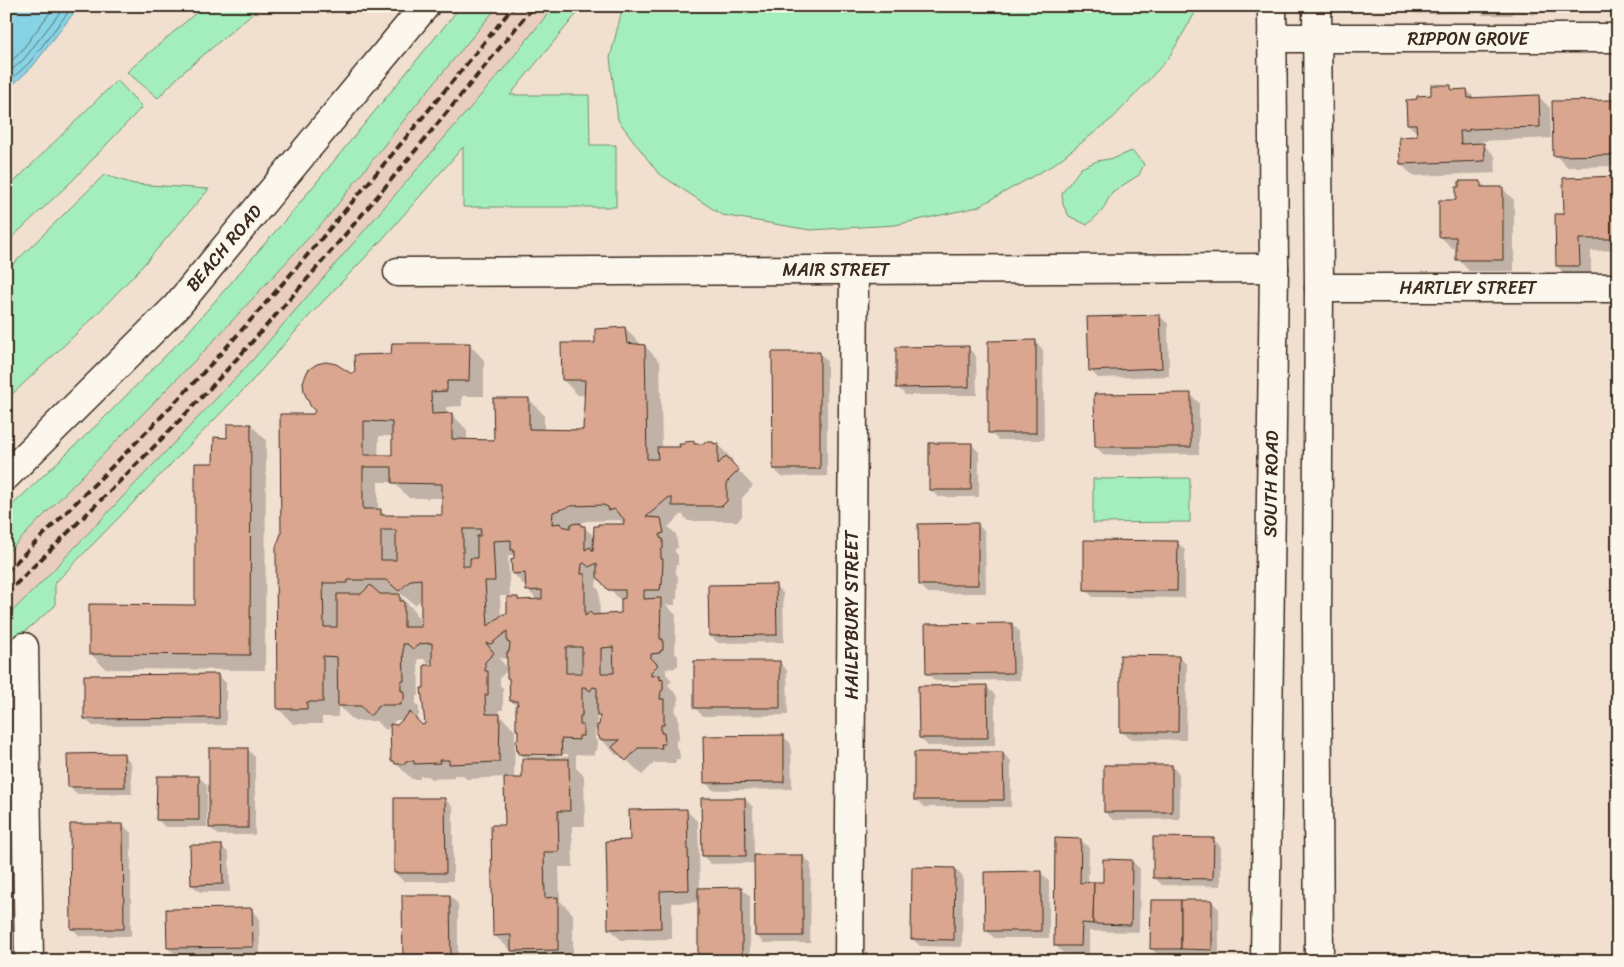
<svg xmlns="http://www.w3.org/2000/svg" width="1624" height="967" font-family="Sriracha,sans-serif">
<rect width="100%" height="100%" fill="#f1dfd0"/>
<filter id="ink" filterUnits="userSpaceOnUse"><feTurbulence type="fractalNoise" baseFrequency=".02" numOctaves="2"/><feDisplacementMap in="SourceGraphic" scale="10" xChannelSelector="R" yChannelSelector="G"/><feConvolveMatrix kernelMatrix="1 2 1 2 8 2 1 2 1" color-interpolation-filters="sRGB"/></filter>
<g filter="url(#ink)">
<polygon fill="#eacebd" points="498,6 554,6 501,72 249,364 40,584 6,617 6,554 206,349 326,219 415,106"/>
<g fill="#a4eebd" stroke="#708c6e">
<polygon points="204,6 261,6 180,75 158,98 127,72"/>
<polygon points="461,6 498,6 415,106 326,219 206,349 6,554 6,511 104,418 183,338 293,211"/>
<polygon points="554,6 583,6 510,95 589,95 590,145 616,145 616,207 463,207 463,147 379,243 310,315 250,383 55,583 55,606 6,647 6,617 40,584 249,364 501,72"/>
<polygon points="623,6 1199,6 1168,59 1113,118 1053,165 978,207 895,225 810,230 722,215 658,173 618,120 610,58"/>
<polygon points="117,80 142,107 72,181 6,243 6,190"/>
<polygon points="1132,151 1144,164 1139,175 1112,192 1102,211 1087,225 1069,216 1063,205 1062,193 1081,168 1097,161 1115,158"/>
<polygon points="104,175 134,184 209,189 139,270 92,319 6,400 6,271"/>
<polygon points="1190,478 1190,522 1093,523 1093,479"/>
</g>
<polygon fill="#87d3e6" stroke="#698f96" points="6,6 79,6 32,67 6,91"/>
<g fill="#0003" fill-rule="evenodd">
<polygon points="1407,6 1570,6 1570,13 1539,13 1531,15 1529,13 1513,13 1512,15 1484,15 1481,13 1415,14"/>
<polygon points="1450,86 1455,91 1467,90 1475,99 1538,96 1550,108 1551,138 1481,141 1481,144 1483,144 1495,156 1496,173 1413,176 1401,164 1418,137 1418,134 1408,124 1432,96"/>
<polygon points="1618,102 1618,166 1567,167 1555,155"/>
<polygon points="1618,178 1618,250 1591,251 1591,277 1569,278 1557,266 1565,215"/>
<polygon points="1481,182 1487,189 1502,188 1514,200 1514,271 1469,271 1458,259 1458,248 1452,248 1440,236 1457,201"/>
<polygon points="1160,316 1168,324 1169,376 1098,378 1090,370"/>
<path d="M625,328L640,343V346H645L660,362L662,448L681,449L693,443L696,446L718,445L733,460V465L753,486L742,498V516L738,521H688L682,514L668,527L676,534L678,548L675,549V552L678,555V565H676V574L678,576L677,599H675V605H666L676,615L675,653L678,656V666H676L675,668L666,669V674L672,681L668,685L678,696V705L676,706L675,713L678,716L679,740H676V747L679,750L680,759H676V763H654L642,775L622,755H616L601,739L598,731L595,730V739L598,742L597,751H594V755L576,754V768L584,776L585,826H572L573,867H559L560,901L573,914V961H523L494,935L506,826L505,777L466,779L463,775H454V778L431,779L428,776H420V779H412L392,760L397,726L403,720H396L386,730L376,721H354L338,705V717H322V724H293L278,708L282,535L313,415L352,376L393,356L469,344L484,360V396H462V406L446,407L447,415L452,414L467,430V440L495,441L529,399L544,415V431H585L586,395H578L563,380L596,345ZM379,436H393V457L378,456ZM378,482H393L409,498H443V516H386L380,511H378ZM620,520L625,526L595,537L579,523L587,521ZM508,555H515L513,573L537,600L520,601L518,598H510ZM600,578L623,603L622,614L600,616L599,590L596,587L597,579ZM399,592L415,605L422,599V628H419V618L415,614V611L398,594ZM500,596H508L509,615L501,617ZM499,658L509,659L508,669ZM418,659H424L429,664L433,660L434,666L426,689V725L422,726L416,720V717L419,716V707L416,704V696H419ZM581,662H583V674H581ZM508,669L511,701L517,706V730L519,731L520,740L518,751L527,761L523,779H514L515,731L500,715L499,710H503V688L500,685V678ZM597,714L601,718L600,726H597ZM533,753L568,754V757L533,756Z"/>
<polygon points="1036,342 1043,350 1044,440 998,440 990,432"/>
<polygon points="968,348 976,356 977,395 905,395 898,387"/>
<polygon points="819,353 827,361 827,476 782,477 774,469"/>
<polygon points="1191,395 1199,403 1199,454 1104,455 1096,447"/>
<polygon points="251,425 266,440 265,670 106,669 91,654 196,606 215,464 228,439"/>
<polygon points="971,444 979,452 979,497 938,497 930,489"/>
<polygon points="977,524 985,532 986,593 928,593 920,585"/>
<polygon points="1177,542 1185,550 1185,598 1093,597 1085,589"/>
<polygon points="775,586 783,593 784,642 718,643 710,635"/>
<polygon points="1012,624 1020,632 1020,680 935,681 927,673"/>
<polygon points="1179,657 1187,665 1186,740 1129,739 1121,731"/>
<polygon points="779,662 787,670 788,715 703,716 695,708"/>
<polygon points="218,675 226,683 226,725 93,726 85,719"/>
<polygon points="987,687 995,695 995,745 928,746 920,738"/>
<polygon points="783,736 791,744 792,789 713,790 705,782"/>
<polygon points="247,749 255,757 255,835 218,835 210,827"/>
<polygon points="1003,753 1011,761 1011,807 924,807 916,799"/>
<polygon points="124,755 131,763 132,794 77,794 69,787"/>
<polygon points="1172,766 1179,774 1180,819 1113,820 1105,812"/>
<polygon points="199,777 207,785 207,827 165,827 157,819"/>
<polygon points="445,799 453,807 453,881 403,881 395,873"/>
<polygon points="745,799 753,807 754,856 803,856 811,864 810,943 764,943 756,935 756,863 711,864 703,856"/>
<polygon points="686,810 698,822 700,889 742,889 750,896 750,961 705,961 699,955 699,902 672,903 672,939 621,940 609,928 631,841"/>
<polygon points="123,825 131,833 131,936 80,936 72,928"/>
<polygon points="1213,839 1221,847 1221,886 1162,885 1154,877"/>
<polygon points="1081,840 1089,848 1088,884 1104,884 1132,861 1140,869 1139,932 1089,931 1089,954 1063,953 1055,945"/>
<polygon points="222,846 229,854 230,892 200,892 192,885"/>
<polygon points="955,869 963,877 962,947 920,946 912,938"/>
<polygon points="1041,873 1049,881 1049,938 994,938 986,930"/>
<polygon points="450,896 458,904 458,961 404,961"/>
<polygon points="1212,902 1219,909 1219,957 1160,957 1152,949"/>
<polygon points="251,910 259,917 260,954 176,955 168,948"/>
</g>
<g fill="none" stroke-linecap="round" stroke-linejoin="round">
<g stroke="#596e6e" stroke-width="1">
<polyline points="6,65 19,54 55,6"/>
<polyline points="6,75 24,59 65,6"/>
<polyline points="6,84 29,63 73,6"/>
</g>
</g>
<g fill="#daa690" stroke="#3b2a1e" fill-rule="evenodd">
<polygon points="1431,85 1451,85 1451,90 1467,89 1468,98 1539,95 1540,127 1469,129 1469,131 1460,131 1461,144 1484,143 1485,161 1400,164 1399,137 1417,136 1416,124 1407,124 1406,100 1417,99 1417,96 1431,95"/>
<polygon points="1618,100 1618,155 1553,156 1552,101"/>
<polygon points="1618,176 1618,239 1579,239 1580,266 1556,266 1555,214 1564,214 1563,178"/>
<polygon points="1459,181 1481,181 1481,187 1503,187 1503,260 1456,260 1456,237 1439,237 1439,200 1456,200 1456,187 1459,187"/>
<polygon points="1160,315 1162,368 1089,371 1087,317"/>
<path d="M625,327L627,343L645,345L647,459H658L657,447H680L679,444H685V442L694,441V444H704V442H713L714,444L718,443V464L726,456L739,470L727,482V501L722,506H672V498H668L646,517L661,518L664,533L660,534V538L663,539V549L661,550V559H663L662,585L661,584L660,590H644V599L661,598L660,639H663V650L660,651V653L651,654V658L658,665L651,672V676L660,675V680L663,679V690L661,691L660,699H664V725H661V733H664L665,744H661L662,748H638L626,761L612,747L620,740H600L599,736H597V725H599L600,716H597V688L593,687L590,691L585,687H582V716H580V725H583V736H579V740L561,739L562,755L518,754L519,751H517L516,740L518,739V730H516V705H518L517,701H510L509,678H507V652H509L510,643L507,642V631L491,644L486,643L494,653L485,662V671H488V695H485L486,714H500L499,762L449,764V760H439L440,763L414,764V761H406L405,764H395L394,761H391L390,724L397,725L410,712L422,725L425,724L421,688H424V665H432V643L419,644L413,649L407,644H403L404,681H401V691H404V701L401,702V705H380L370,716L361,706H338L337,657L323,656V702H307V709H277L276,547L281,534L280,414H313L315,411L311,407L304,392L303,382L308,370L317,364L326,362L336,364L352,374L355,372L354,355L391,354L392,343H470L469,381H447V391L431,392L432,414L452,413V439L494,440L493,398H529V429L583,430L585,380H562L561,343H595V329ZM364,421L392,422V455H364ZM363,467H392V483L442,484V515H381V509H363ZM603,505L608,507L609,511L614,509L624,519V524H598V526H594L593,551L590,547L585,550V526H581V523L571,524L570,528L562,526L561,523L552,524L553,512L571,506ZM463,529H481L480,536H477V558H470V566H463ZM381,530H396V560H381ZM511,540V550H514V558L511,559L512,574L525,573L526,591L542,590V599L518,600V597H507V614H503L488,626L485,581H495L493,541ZM584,563L589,567L597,563V577L608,590H625V598L621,599V613L593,615L590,612L585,616V574H581L582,564ZM421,579V627H404V601H400V594H380L370,585L361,594H337V627H324L323,583H348V580H386L399,591L411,580ZM566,647H582V673H566ZM613,647L614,673H601V648Z"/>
<polygon points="1036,340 1036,433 988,433 988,341"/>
<polygon points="969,346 969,387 896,388 896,347"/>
<polygon points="772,352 820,352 820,469 773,469"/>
<polygon points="1191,393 1191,447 1095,447 1094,394"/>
<polygon points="227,424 251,424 250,655 89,654 89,604 195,605 195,463 213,463 214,437 227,438"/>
<polygon points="929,443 972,443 971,490 929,490"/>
<polygon points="978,523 978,585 919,585 918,524"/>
<polygon points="1084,540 1178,541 1177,591 1084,590"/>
<polygon points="776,584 777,635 709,636 708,585"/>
<polygon points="1012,623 1013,673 926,674 925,624"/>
<polygon points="1120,655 1179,656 1178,732 1120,732"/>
<rect x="694" y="661" width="86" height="47"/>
<polygon points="218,674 219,718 84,719 84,675"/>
<polygon points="987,685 988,738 919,738 918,686"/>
<polygon points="784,735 784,782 704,783 703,736"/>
<rect x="209" y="748" width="39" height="80"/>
<polygon points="914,752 1003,752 1004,800 914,800"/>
<polygon points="124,753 125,787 68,787 67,754"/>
<polygon points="522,759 569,759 570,811 558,811 559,852 544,852 545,898 558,897 558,950 511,951 511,935 493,936 491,825 505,825 504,778 522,778"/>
<rect x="1104" y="765" width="68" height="47"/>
<polygon points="157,776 199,776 199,820 156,820"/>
<polygon points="394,798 445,798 446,873 394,873"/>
<polygon points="701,798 745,798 746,856 702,856"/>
<polygon points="687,809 689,890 660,891 661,928 608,929 606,841 630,840 629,810"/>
<polygon points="70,824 123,824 124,929 71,929"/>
<polygon points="1153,837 1214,838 1213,879 1153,878"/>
<polygon points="1055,838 1081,839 1080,883 1094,882 1093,924 1082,923 1081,946 1054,946"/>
<polygon points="190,845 222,845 223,884 191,885"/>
<polygon points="754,855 803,855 803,936 755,936"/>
<polygon points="1103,859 1132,860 1131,925 1093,924 1094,882 1103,882"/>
<polygon points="912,867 955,868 954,940 911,939"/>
<polygon points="1041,871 1041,931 985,931 984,872"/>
<polygon points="742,887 742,955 698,955 698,888"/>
<polygon points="402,895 450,895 451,961 403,961"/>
<polygon points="1151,900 1181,900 1181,949 1150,949"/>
<polygon points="1181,900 1212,900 1212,950 1181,949"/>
<polygon points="252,908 253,947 167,948 166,909"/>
</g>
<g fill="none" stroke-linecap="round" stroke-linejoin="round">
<defs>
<g id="street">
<polyline points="1317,38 1618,38"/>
<polyline points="398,272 1274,268"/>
<polyline points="1319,288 1618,288"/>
<polyline points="24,647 29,961"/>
<polyline points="849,961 854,270"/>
</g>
<g id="primary">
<polyline points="1317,6 1319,288 1317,621 1319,961"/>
<polyline points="1272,38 1317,38"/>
<polyline points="6,476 176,307 425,6"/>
<polyline points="1265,961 1274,268 1272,6"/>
</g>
</defs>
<use href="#street" stroke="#3b2a1e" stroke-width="31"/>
<use href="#primary" stroke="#3b2a1e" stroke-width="31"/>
<use href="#street" stroke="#fbf7ec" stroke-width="28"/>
<use href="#primary" stroke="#fbf7ec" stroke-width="28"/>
<g stroke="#3b2a1e" stroke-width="4" stroke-dasharray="8 4" stroke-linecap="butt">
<path d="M6,572C79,499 154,427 223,351C324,239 419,122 514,6"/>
<path d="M6,594C75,525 146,457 213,385C325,263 429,134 534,6"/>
</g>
</g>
</g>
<g text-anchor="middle" stroke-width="5" stroke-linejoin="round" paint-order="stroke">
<g font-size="18" fill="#3b2a1e" stroke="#fbf7ec">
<text x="1468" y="45">RIPPON GROVE</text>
<text transform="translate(224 248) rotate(-50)" y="6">BEACH ROAD</text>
<text x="836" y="276">MAIR STREET</text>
<text x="1468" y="294">HARTLEY STREET</text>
<text transform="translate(1271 484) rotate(-89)" y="6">SOUTH ROAD</text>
<text transform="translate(852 615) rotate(-90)" y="6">HAILEYBURY STREET</text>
</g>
</g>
<rect width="1624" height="967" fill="none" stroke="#fbf7ec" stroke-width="25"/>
<rect x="12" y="12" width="1599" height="942" fill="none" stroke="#3b2a1e" stroke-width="2" filter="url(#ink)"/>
</svg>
